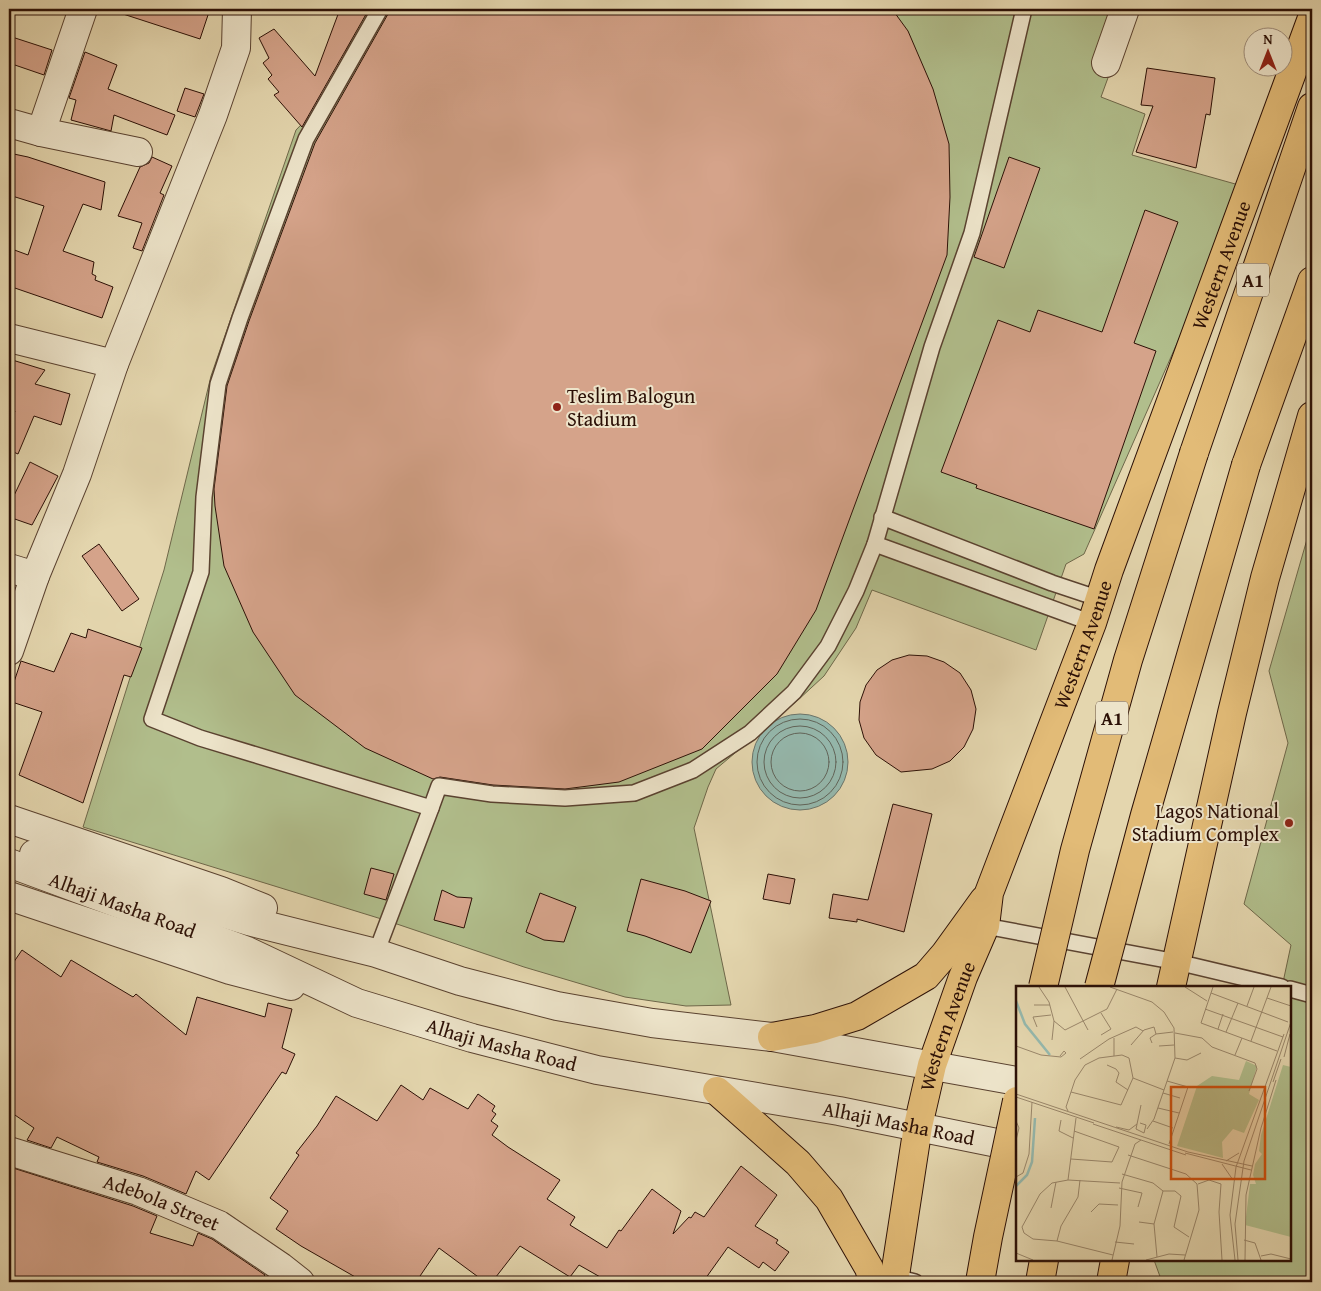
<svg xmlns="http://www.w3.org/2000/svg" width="1321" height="1291" font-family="'Gentium Book Plus',serif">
<rect width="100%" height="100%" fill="#e4d6ae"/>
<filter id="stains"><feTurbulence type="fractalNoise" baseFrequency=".004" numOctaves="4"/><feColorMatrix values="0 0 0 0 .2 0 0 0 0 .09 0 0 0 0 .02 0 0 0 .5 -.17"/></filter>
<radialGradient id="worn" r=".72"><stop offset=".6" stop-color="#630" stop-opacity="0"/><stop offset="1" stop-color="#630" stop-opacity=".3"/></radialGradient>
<g fill="#b1be8c" stroke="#6e6749">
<polygon points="365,9 1133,9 1101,97 1145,114 1132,155 1246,187 1084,554 1066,564 1036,650 872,590 856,628 824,676 798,700 716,769 708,787 694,828 731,1005 686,1006 625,997 524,967 388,921 83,827 164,570 211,376 296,130 323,102"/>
<polygon points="1312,522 1312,1282 1162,1282 1154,1260 1290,1260 1290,987 1282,987 1291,945 1244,904 1288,743 1269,671"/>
</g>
<circle fill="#95b9ae" stroke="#6b756b" cx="800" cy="762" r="48"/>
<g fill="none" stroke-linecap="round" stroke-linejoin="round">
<g stroke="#60645a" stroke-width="1">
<circle cx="800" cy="762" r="43"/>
<circle cx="800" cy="762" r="36"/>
<circle cx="800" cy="762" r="29"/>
</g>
</g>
<g fill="#d5a38a" stroke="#2c1006">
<polygon points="120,9 210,9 200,39 120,13"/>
<polygon points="340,9 369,9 302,127 274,95 279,92 268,79 272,75 263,63 269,58 259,38 274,29 315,76"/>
<polygon points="389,9 892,9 908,31 933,89 949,144 950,197 947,255 816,610 777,674 702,749 619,782 565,789 493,785 440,777 433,779 365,748 295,695 253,632 224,566 215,506 214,489 227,386 249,321 315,143 388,14"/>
<polygon points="9,36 52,50 44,75 9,63"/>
<polygon points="85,52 117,65 108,89 175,115 167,135 114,115 111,131 71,120 76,100 69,98"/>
<polygon points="1147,68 1215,78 1210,115 1206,114 1196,168 1136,152 1153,106 1141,105"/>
<polygon points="185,88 204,94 195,117 177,111"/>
<polygon points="9,153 28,157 105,182 101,210 83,204 63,251 94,262 92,274 96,276 95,280 113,287 102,318 9,286 9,248 28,255 44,206 9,195"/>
<polygon points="152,157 172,166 160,193 164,195 142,251 133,248 142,223 118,216 140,167 149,163"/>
<polygon points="1009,157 1040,168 1004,268 974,257"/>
<polygon points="1145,210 1178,222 1134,343 1156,351 1094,529 976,488 977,485 941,472 998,320 1030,332 1038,310 1102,332"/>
<polygon points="9,359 45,370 35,384 70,394 61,425 34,416 18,454 9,450 9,427 15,411 9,409"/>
<polygon points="30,462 58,476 32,525 9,517 9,506"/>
<polygon points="99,544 139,599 122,611 82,556"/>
<polygon points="88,629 142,648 131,677 124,675 83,803 19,775 42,712 9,701 9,697 21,661 54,672 71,633 86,638"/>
<polygon points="909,655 927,656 944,662 960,673 971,690 976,709 973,729 964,747 950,761 932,769 901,772 876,755 864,738 859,720 860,702 866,685 877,670 892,660"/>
<polygon points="893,804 932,814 904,932 857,919 857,922 829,918 833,894 868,900"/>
<polygon points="371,868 394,874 386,900 364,894"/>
<polygon points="768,874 795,879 790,904 763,899"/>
<polygon points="641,879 685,891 711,901 691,953 645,936 627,931"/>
<polygon points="442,890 457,897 472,898 464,928 434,920"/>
<polygon points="540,893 576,907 564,942 544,940 526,932"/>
<polygon points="22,950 61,977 71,960 133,997 136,994 186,1035 197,997 265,1017 268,1003 292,1009 282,1048 295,1054 286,1074 282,1072 209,1180 196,1171 186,1194 143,1176 97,1162 99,1157 57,1137 51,1148 27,1140 34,1128 9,1111 9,969"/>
<polygon points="401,1085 423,1100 430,1088 468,1109 478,1094 495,1106 492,1111 496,1114 491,1121 498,1126 492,1135 508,1147 560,1180 547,1199 575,1217 570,1225 607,1248 619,1230 621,1231 652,1189 681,1211 673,1234 689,1217 691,1218 695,1212 704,1217 741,1166 777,1195 755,1226 778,1240 776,1243 789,1252 775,1271 763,1262 759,1268 728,1247 703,1282 609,1282 579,1265 570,1277 520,1246 492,1282 485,1282 439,1248 416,1282 364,1282 301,1246 276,1229 288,1211 270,1198 299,1155 296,1153 317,1126 336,1096 377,1121"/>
<polygon points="13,1168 133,1206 157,1216 150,1233 193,1246 198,1233 212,1239 265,1275 260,1282 9,1282 9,1176"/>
</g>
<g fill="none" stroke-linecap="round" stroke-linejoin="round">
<defs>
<g id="service">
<polyline points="882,517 1052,583 1100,599"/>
<polyline points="875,544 1092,623"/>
<polyline points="431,808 439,786 492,794 565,798 634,793 693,770 750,733 794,692 828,646 856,591 875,544 932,347 972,233 1024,9"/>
<polyline points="985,926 1177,962 1282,987"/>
<polyline points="376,953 431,808 200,738 152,719 201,572 204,497 218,384 240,318 306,139 380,9"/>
<polyline points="1290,989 1312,995"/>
<polyline points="895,1277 915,1282"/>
</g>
<g id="minor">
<polyline points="1106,63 1125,9"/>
<polyline points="9,123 41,132 138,152"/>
<polyline points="41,132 83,9"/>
<polyline points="9,338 114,364"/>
<polyline points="9,568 35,576"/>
<polyline points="9,651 35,576 77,474 114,364 213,115 236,48 237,9"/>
<path id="s1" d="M9,1151L138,1191L219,1225L281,1267L300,1282"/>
</g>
<g id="tertiary">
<polyline points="9,819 221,891 263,908"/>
<polyline points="34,854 248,921 376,953 460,981 557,1006 652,1023 772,1037 1017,1081"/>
<path id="s2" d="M9,863L247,951L357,1003L472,1038L597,1070L839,1111L1017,1147"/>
<polyline points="9,896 230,970 291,986"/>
</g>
<g id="primary">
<polyline points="1171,987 1232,713 1265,578 1312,416"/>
<polyline points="772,1037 815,1029 857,1016 926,976 945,954 984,900"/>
<polyline points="717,1091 798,1163 829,1199 869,1268 873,1282"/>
<path id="s3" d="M894,1282L918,1126L932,1065L963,977L985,926L989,893L1092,623L1109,570L1312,18"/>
<polyline points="1111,1282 1115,1260"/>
</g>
<g id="motorway">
<polyline points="1194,453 1312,107"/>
<polyline points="1246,465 1312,281"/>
<polyline points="1040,1282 1044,1260"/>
</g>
</defs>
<use href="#service" stroke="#5a4230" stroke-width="18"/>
<use href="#minor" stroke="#5a4230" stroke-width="30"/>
<use href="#tertiary" stroke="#5a4230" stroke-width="30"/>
<use href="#primary" stroke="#2c1006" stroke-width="30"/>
<use href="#motorway" stroke="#2c1006" stroke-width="30"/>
<use href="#service" stroke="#ede4ca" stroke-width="15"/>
<use href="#minor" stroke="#ede4ca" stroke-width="28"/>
<use href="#tertiary" stroke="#ede4ca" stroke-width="28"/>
<use href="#primary" stroke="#e2bb77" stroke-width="28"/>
<use href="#motorway" stroke="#e2bb77" stroke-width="28"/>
<defs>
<g id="motorway-bridge">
<polyline points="1043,987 1075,850 1128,660 1194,453"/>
<polyline points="1099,987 1145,815 1246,465"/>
<polyline points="980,1282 988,1237 1017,1101"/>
</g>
</defs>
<use href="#motorway-bridge" stroke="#2c1006" stroke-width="30" stroke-linecap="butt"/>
<use href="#motorway-bridge" stroke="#e2bb77" stroke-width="28"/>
</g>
<g fill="#8f2418" stroke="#ede4ca" stroke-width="2">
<circle cx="557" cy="407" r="5"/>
<circle cx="1289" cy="823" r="5"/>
</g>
<g text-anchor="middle" stroke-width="4" stroke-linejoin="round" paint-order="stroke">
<g fill="#ede4ca" stroke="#665041" stroke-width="1">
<rect x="1237" y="263.5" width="32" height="33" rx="4"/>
<rect x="1096" y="701.5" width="32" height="33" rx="4"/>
</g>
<g font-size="19" font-weight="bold" fill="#2c1006">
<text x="1253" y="287">A1</text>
<text x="1112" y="725">A1</text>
</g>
<g font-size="20" fill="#2c1006" stroke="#ede4ca">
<text dy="7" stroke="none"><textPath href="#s3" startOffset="1072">Western Avenue</textPath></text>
<text dy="7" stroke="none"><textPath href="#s3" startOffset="668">Western Avenue</textPath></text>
<text dy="7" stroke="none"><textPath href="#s2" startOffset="121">Alhaji Masha Road</textPath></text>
<text dy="7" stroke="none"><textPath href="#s3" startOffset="262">Western Avenue</textPath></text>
<text dy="7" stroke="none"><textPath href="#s2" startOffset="526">Alhaji Masha Road</textPath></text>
<text dy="7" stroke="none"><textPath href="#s2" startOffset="931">Alhaji Masha Road</textPath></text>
<text dy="7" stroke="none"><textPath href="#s1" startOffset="161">Adebola Street</textPath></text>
</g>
<g font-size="20" fill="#2c1006" stroke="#ede4ca" text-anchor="start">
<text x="567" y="403">Teslim Balogun<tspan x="567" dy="23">Stadium</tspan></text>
<text x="1279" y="818" text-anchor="end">Lagos National<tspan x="1279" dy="23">Stadium Complex</tspan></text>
</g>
</g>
<g transform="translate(1016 986)">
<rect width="275" height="275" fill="#e4d6ae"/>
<path d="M230,75L241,80L233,108L243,114L228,147L217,143L206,156L207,172L161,160L181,100L196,90L223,94ZM267,79L275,81V251L229,239L234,198H240L237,189L239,178L246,168L243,165L245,149Z" fill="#b1be8c"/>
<path fill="none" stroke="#95b9ae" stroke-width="2.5" d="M0,15L9,38L34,69M0,200L11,189L16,176L19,132"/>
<path fill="none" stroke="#9a876b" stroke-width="1" d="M23,1L33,16L38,35L49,44L91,23L101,3M49,1L72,44M94,1L136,16L148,26L158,42L159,72L138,133L131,143M169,1L191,15M197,1L185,37L261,65M195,7L272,36M251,12L275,20M18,19H34M231,20L238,1M189,23L267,51M21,41L17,31L35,29M202,43L207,28M210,46L222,17M159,47L186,52L196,61L239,77L241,83L233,105M85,49L95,43L85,27M36,54L38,35M235,55L255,1M136,57L134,52L140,48L157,46M115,59L128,44L138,41L140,48M0,60L25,69L45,71L50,67L48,65L44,70M143,60L158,59M219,69L226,52M98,70V52M268,71L274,48M159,72L171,74L185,67M64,73L93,53L120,41L127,45M91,79L100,83L103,87L100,96L112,104M117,92L148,104M151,95L172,101L153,158M257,96L265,73M147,107L164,112M0,108L172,166L236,180M0,111L78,137M142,122L163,127M52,125L50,121L59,94L69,79L83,72L106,69L113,72L117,92L105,119L55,106M45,134L43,145L57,152M0,135L3,142L0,154M137,135L157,142M124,137L130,139L128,147L120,143L125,119M77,138L170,169M100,141L113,144L121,138M169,167L235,184M112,169L170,188L181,198L183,224L168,274M55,173L96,176L103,161L58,145M210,175L223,167M206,178L217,194M106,188L137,197L147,205M0,191L7,187L13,168L16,116M52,194L60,132M182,198L193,194L205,198L203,226L206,274M103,202L126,207L122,221M147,205H159L165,210L158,241L173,251M35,222L40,196M75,226L83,218L102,219M123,236L138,238M228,254L239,257L245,274M41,255L45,240L62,211L64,194M99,256L118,258M0,267L17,274M97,269L41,255L17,253L8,247L6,241L24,208L36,197L52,194L104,197M245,270L255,268L275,273M141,271L138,238L147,205M96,274L104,240L106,196L119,158L125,154M130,274L153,268L169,269M219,274L214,229L220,181L268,48M222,274L219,238L228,175L275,36M229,274L230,209L245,142L260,94"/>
<path fill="#cc4e0b" fill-opacity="0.15" stroke="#cc4e0b" stroke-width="2.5" d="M155,101H249V193H155Z"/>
<rect width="275" height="275" fill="none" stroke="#2c1006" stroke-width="2.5"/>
</g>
<rect width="1321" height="1291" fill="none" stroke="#e4d6ae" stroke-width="30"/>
<rect x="10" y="10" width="1301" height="1271" fill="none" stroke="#2c1006" stroke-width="2.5"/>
<rect x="15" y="15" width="1291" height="1261" fill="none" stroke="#2c1006"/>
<g transform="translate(1268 52)"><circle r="24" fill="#ede4ca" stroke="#a08f7c"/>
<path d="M0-4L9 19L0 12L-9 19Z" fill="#8f2418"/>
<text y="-8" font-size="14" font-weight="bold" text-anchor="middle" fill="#2c1006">N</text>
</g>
<rect width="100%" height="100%" filter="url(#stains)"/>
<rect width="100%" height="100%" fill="url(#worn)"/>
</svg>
